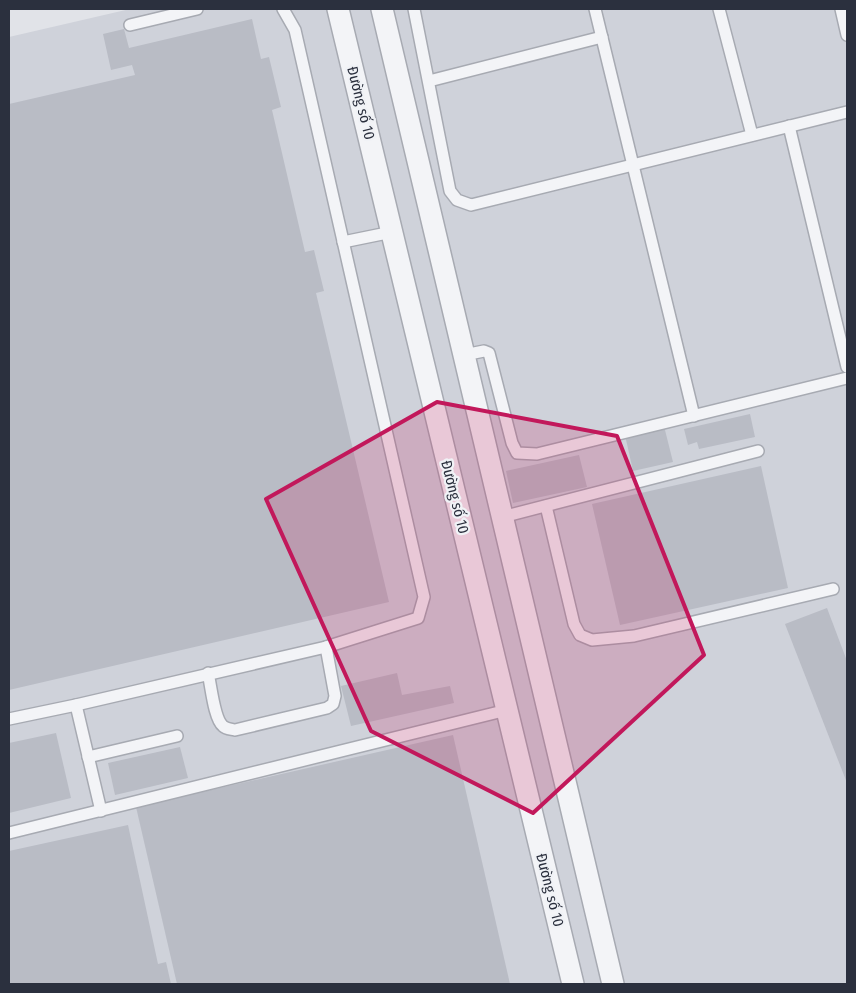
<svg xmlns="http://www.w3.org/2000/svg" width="856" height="993" font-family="'Fira Sans Condensed',sans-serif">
<rect width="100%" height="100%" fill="#e1e3e8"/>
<polygon fill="#cfd2da" points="130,9 847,9 847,984 9,984 9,37"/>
<g fill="#b9bcc5">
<polygon points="252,19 261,59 269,57 281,107 272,110 305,252 314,250 324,291 316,293 389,602 9,690 9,104 135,75 132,65 111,70 103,34 124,29 129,48"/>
<polygon points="750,414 755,437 699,449 697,442 688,445 684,429"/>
<polygon points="664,426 673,462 633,471 625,435"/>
<polygon points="579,455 587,487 513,503 506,471"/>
<polygon points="761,466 788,588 620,625 592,504"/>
<polygon points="827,608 847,661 847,783 785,624"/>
<polygon points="397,673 402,695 450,686 454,703 351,726 341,686"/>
<polygon points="56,733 71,798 9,813 9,743"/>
<polygon points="453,735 510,984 177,984 136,807"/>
<polygon points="180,747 188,778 115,795 108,763"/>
<polygon points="128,825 158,964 166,962 171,984 9,984 9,851"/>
</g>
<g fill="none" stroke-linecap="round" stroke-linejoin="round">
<defs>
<g id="service">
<polyline points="414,9 450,191 457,200 471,205 847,112"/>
<polyline points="595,9 694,416"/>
<polyline points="719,9 752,135"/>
<polyline points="841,9 847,35"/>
<polyline points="130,25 197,9"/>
<polyline points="429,81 602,37"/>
<polyline points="789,126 847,367"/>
<polyline points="343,242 392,232"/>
<polyline points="464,355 484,351 489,353 512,443 517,453 537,454 847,378"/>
<polyline points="546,506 574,624 580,635 592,640 634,636 833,589"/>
<polyline points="502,517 758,451"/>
<path d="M208,673C211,685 214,719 223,726C226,729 231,729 235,730L327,708L333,704L335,696L326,647"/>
<polyline points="76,705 101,811"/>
<polyline points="9,719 76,705 326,647 418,618 424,597 295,30 283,9"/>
<polyline points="88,757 177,736"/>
<polyline points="9,833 507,710"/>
</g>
<g id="minor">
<polyline points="338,9 573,984"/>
<polyline points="382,9 613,984"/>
</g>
</defs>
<use href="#service" stroke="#a7aab2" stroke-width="14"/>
<use href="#minor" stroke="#a7aab2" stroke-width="24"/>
<use href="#service" stroke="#f3f4f7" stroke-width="11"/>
<use href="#minor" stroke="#f3f4f7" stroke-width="21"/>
</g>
<path fill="#c2185b" fill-opacity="0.2" stroke="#c2185b" stroke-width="4" stroke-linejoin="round" d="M437,402L617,436L704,655L533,813L371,731L266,499Z"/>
<g text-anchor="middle" stroke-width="4.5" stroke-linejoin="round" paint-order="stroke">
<g font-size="15" fill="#2b303e" stroke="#f0f2f6">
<text transform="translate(361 103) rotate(76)" y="5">Đường số 10</text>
<text transform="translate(455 497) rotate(76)" y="5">Đường số 10</text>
<text transform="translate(550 890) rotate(76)" y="5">Đường số 10</text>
</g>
</g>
<rect width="856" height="993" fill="none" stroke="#2b303e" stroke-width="20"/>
</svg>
